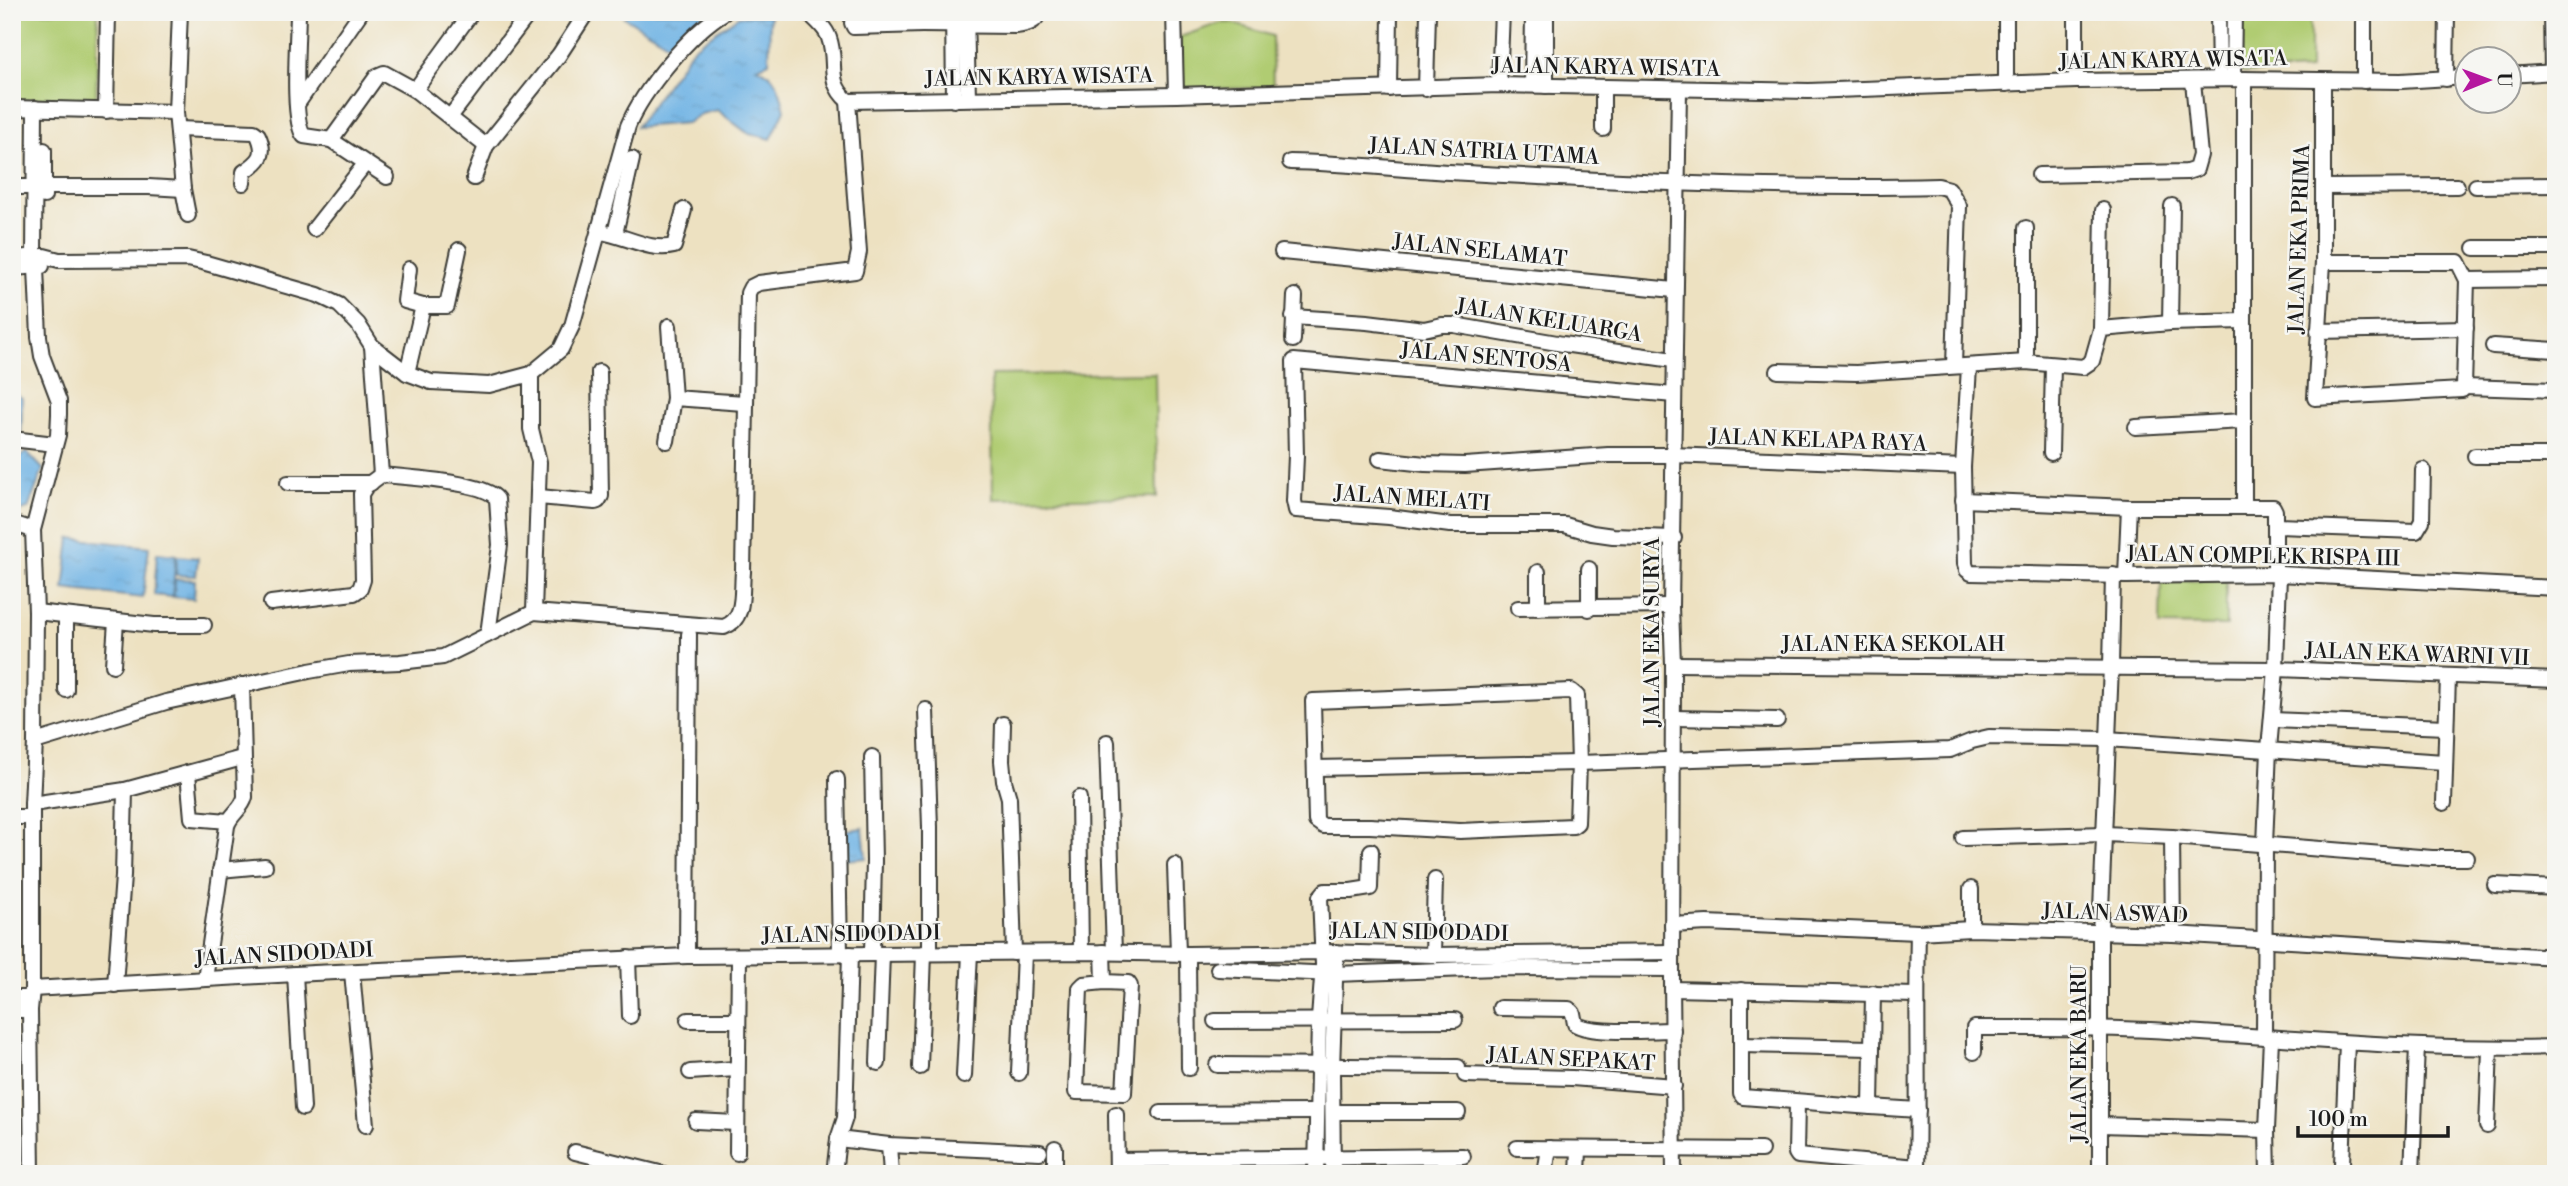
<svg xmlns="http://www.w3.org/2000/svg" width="2568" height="1186" font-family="'Libre Bodoni',serif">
<defs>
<pattern id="water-ripples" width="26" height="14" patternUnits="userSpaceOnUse" patternTransform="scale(1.75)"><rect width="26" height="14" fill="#6fb3e4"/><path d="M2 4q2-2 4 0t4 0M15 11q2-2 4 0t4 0" fill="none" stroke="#6099c3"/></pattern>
</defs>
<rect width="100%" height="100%" fill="#f6f6f2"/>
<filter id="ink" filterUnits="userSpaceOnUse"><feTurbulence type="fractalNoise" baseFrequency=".0143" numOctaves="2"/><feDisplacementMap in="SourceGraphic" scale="14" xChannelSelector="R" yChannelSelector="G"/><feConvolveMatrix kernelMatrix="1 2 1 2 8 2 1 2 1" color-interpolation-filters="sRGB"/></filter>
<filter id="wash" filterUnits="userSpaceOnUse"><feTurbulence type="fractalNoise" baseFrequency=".00686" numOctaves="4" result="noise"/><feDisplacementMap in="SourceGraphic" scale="28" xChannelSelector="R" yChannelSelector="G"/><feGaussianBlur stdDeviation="1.57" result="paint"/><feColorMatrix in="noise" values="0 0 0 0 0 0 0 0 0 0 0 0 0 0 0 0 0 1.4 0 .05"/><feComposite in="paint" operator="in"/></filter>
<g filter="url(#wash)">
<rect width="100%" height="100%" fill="#ede1c1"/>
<g fill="#b0cc72" stroke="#667447" stroke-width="2">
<polygon points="12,12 98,12 96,101 12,100"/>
<polygon points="2241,12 2310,12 2310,70 2242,73"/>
<polygon points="1220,23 1232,23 1272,36 1273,88 1181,89 1180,37"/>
<polygon points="1155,373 1157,497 993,499 991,375"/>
<polygon points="2161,580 2226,581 2226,626 2160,625"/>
</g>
<g fill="url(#water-ripples)" stroke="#466880" stroke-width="2">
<polygon points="627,12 705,12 672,46 624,17"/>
<path d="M770,15L769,62L757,67C778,76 780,90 785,110L771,139L746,132L717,110L701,114L687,123L636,127L694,47L739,16Z"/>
<polygon points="12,391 22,398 21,444 12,451"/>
<polygon points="27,452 43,469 28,509 12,514 12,463"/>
<polygon points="70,538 149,547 143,598 64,589"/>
<polygon points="157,553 176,555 172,597 154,595"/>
<polygon points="177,556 198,558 196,576 176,575"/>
<polygon points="175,579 195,580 194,599 174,597"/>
<polygon points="863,828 866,858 844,860 841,831"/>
</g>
</g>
<g filter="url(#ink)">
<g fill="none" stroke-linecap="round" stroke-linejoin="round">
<defs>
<g id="minor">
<polyline points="180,12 176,112 183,189 188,215"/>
<path d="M298,12C298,36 291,121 304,136L331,140L387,177"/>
<path d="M807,12C815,19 826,28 829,38C838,62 825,81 848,101L1176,95L1499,85L1809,91L2076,81L2244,79L2401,81L2466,77"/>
<polyline points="854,12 852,23 854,27 922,25"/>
<path d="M925,12L922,25L1016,26C1025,25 1037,23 1038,12"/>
<polyline points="953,12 954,100"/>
<polyline points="966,12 968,98"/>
<polyline points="1174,12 1176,95"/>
<polyline points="2076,12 2076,81"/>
<polyline points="2218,12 2219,79"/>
<polyline points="2551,12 2552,72"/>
<polyline points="2508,75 2556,72"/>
<polyline points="2233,79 2234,12"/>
<polyline points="2446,79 2447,12"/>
<polyline points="2323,81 2323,262 2315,398 2462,390 2464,387 2467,280 2458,262 2323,262"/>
<polyline points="2364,81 2364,12"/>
<polyline points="2006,84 2006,12"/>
<polyline points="1499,85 1502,12"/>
<polyline points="1532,85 1533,12"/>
<polyline points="1546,86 1546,12"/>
<polyline points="1389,89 1390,12"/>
<polyline points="1426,89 1428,12"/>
<polyline points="415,90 472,12"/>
<polyline points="298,103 361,12"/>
<polyline points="12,108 176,112"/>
<polyline points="106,111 108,12"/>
<polyline points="450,117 530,12"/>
<path d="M178,129L254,132L258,135C267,155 260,161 244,172L243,183"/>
<polyline points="1603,129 1603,88"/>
<polyline points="331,140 377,76 384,73 415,90 486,146"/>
<path d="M1290,162C1343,163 1396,169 1449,172C1611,181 1775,190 1938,186L1949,189L1959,206L1954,366"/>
<polyline points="2039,175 2187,172 2196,169 2200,155 2193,81"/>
<polyline points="474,178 486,146 559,55 587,12"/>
<polyline points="2476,186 2556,185"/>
<polyline points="12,187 149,187 183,189"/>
<polyline points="2323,187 2457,186"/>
<polyline points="44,196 44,150"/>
<polyline points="314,229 365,164"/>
<path d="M600,232C625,235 649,252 674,246L684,210"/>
<polyline points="615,234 632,159"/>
<polyline points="2475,248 2556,248"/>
<polyline points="1282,252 1674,290"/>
<polyline points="34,257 35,108"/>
<path d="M12,258L44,256L59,260L188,259L206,263L318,295L339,305L358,324L372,346L407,373L431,382L489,385L531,374L561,349L572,326L628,126C643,90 691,32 725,12"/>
<polyline points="12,268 42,266"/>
<polyline points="409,269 405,301 423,306"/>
<polyline points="2467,280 2556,279"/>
<polyline points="1293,317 1367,322 1424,329 1442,325 1454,325 1563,344 1673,360"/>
<polyline points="2170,323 2172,206"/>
<polyline points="2101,329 2103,210"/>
<polyline points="2318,331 2466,328"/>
<polyline points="1293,340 1295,296"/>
<polyline points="372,346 381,475"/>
<polyline points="2493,346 2556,350"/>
<polyline points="2026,362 2026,228"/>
<polyline points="1969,367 1963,467 1965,564 1967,570 1971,573 2126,576 2279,574 2556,588"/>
<polyline points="1778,371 1856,373 2026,362 2083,367 2092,361 2101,329 2170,323 2243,321"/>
<polyline points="407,373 423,306 447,306 459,250"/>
<polyline points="531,374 531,429 539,462 534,612"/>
<polyline points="2464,387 2556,390"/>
<polyline points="1674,395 1294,361 1296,456 1294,501 1296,510 1389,517 1450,525 1565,525 1592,533 1613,536 1674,538"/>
<polyline points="674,398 744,403"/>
<polyline points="2136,427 2243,421"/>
<polyline points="12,439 55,444"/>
<polyline points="667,441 674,398 669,326"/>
<polyline points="2051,453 2053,365"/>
<polyline points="2475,456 2556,456"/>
<polyline points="1380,459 1425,464 1465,465 1608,455 1672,455 1963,467"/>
<polyline points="288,483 371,483"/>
<polyline points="539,497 595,502 598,501 601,496 599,372"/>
<polyline points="1963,500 2129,507 2273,507 2275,511 2275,574"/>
<polyline points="2244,505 2244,79"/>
<polyline points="12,523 33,530"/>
<polyline points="2275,526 2416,531 2422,521 2423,470"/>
<polyline points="1589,569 1589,609"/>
<polyline points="2126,576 2129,507"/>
<path d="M271,603L354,593L360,589L363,580L361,494L366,486L381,475C404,477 486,482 497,499L500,545L488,634"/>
<polyline points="1518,608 1671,606"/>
<polyline points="1538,608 1538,572"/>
<polyline points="36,612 154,625 204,625"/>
<polyline points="66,617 66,690"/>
<polyline points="1673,664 2276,669 2556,680"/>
<polyline points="113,665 116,621"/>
<polygon points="1571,691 1577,696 1579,763 1577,823 1573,826 1460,831 1370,826 1323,826 1316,821 1313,701"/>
<polyline points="926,710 930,827 930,953"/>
<polyline points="1673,718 1777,720"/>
<polyline points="2273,720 2446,727"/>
<polyline points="1003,724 1002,761 1004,781 1009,798 1014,953"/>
<path d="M35,742L166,702L309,671L349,664L400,662L443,657L534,612L724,627C746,619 741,592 743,572L748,293L751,287L759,283L855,271L859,252L848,101"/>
<polyline points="1107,742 1114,952"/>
<polyline points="872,757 874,861 872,953"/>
<polyline points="1315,768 1579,763 1950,750 1972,741 1989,737 2107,739 2444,762"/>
<polyline points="188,773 192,818 228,821"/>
<polyline points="837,779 840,954"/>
<polyline points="1079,798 1081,952"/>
<polyline points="2444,803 2448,677"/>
<polyline points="32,804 125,790 242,758"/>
<polyline points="12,817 32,817"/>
<polyline points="2172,837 2173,934"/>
<polyline points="1963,838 2105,834 2172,837 2432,858 2467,858"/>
<polyline points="1175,865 1178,953"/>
<polyline points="220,870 265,866"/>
<polyline points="2495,885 2556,888"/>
<polyline points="1971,889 1971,929"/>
<polyline points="1672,925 1707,923 1918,932 1971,929 2173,934 2556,957"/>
<polyline points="1103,952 1104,982"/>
<polyline points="1188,954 1189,1068"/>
<polyline points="1433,955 1435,880"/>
<polyline points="687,956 689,634"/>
<polyline points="628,958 630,1016"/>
<polyline points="1218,969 1335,974 1496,968 1672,969"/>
<polyline points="352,972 366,1125"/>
<polyline points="295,974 303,1108"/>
<path d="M205,979L227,826C230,814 242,810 245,797L242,685"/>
<polygon points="1104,982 1128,983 1130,986 1124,1093 1076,1092 1080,988 1084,984"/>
<polyline points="115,985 123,876 125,790"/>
<polyline points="32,989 314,973 687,956 1081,952 1188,954 1322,952 1433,955 1672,952"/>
<polyline points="1672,989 1916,995"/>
<polyline points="1741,990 1741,1094 1743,1097 1871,1107 1873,993"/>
<polyline points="12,998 30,998"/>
<path d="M1500,1008L1569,1009L1573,1013L1575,1024C1593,1035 1651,1030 1673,1030"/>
<polyline points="12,1010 30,1010"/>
<polyline points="688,1020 737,1020"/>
<polyline points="1215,1021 1455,1020"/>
<polyline points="2264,1037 2265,845 2269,749 2276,669 2279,574"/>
<polyline points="1741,1045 1871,1048"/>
<path d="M1974,1052V1028C2033,1028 2092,1027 2150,1030C2286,1037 2420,1051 2556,1047"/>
<polyline points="878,1063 882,954"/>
<polyline points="1217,1065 1458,1067"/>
<polyline points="920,1067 924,953"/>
<polyline points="690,1072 736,1069"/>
<polyline points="1019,1073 1024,953"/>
<polyline points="1465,1075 1572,1078 1674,1086"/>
<polyline points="964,1076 970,953"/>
<path d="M1797,1103L1796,1153L1798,1156L1917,1167C1919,1089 1916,1010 1918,932"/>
<polyline points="1871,1107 1918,1110"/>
<polyline points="1334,1112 1458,1112"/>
<polyline points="1161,1113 1317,1112"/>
<polyline points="1116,1114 1117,1174"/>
<polyline points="696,1121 736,1123"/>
<polyline points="2101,1125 2267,1130"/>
<polyline points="2487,1126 2490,1049"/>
<polyline points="838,1139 889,1145 1040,1152"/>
<polyline points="889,1145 891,1174"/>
<polyline points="1517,1148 1761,1150"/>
<polyline points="575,1152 664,1174"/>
<polyline points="737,1153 739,957"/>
<polyline points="1117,1160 1463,1156"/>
<polyline points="2342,1164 2347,1043"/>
<polyline points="32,1174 30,1010 32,989 32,804 35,742 36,612 33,530 58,435 59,414 59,401 42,356 39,337 36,268"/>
<polyline points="834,1174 838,1139 845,1118 850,954"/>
<polyline points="1055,1174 1055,1148"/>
<polyline points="1316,1174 1319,1019 1323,965 1320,897 1325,891 1351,891 1370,888 1371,851"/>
<polyline points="1333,1174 1332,1068 1336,952"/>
<polyline points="1444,1174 1444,1157"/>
<polyline points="1545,1174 1549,1148"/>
<polyline points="1578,1174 1579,1149"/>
<polyline points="1674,1174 1672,980 1673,664 1671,606 1679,90"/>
<polyline points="2100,1174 2100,934 2111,666 2113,575"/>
<polyline points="2268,1174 2267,1130 2271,1038"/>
<polyline points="2412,1174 2417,1046"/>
</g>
</defs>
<use href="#minor" stroke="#3b3a35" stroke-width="18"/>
<use href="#minor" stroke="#fff" stroke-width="14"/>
</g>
</g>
<g text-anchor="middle" stroke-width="5" stroke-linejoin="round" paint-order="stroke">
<g font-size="21" fill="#1c1c1c" stroke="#f6f6f2">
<text transform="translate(2173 60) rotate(-1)" y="7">JALAN KARYA WISATA</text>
<text transform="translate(1606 67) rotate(1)" y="7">JALAN KARYA WISATA</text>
<text transform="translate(1039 77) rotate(-1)" y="7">JALAN KARYA WISATA</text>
<text transform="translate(1484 151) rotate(3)" y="7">JALAN SATRIA UTAMA</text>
<text transform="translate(2299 239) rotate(-88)" y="7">JALAN EKA PRIMA</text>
<text transform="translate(1480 250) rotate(6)" y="7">JALAN SELAMAT</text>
<text transform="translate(1549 320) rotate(9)" y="7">JALAN KELUARGA</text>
<text transform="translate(1486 357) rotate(5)" y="7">JALAN SENTOSA</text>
<text transform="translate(1818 440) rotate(2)" y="7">JALAN KELAPA RAYA</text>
<text transform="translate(1412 498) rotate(4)" y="7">JALAN MELATI</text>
<text transform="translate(2263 556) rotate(1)" y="7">JALAN COMPLEK RISPA III</text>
<text transform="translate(1652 632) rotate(-90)" y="7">JALAN EKA SURYA</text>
<text x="1893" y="651">JALAN EKA SEKOLAH</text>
<text transform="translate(2417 654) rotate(2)" y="7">JALAN EKA WARNI VII</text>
<text transform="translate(2115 913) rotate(2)" y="7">JALAN ASWAD</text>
<text transform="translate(1419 932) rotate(1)" y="7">JALAN SIDODADI</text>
<text transform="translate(851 934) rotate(-1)" y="7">JALAN SIDODADI</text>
<text transform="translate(284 954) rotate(-3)" y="7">JALAN SIDODADI</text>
<text transform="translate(2079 1054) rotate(-90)" y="7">JALAN EKA BARU</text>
<text transform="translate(1571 1059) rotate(3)" y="7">JALAN SEPAKAT</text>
</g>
</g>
<rect width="2568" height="1186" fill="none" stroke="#f6f6f2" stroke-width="42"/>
<g transform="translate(2488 80) rotate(89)"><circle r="33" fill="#f6f6f2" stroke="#9f9f9c" stroke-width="2"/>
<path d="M0-5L12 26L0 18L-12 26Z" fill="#b5179e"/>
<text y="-10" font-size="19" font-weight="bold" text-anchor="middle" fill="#1c1c1c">U</text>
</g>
<path d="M2298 1126v10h150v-10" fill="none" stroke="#1c1c1c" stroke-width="3.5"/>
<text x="2309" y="1126" font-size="21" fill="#1c1c1c" stroke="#f6f6f2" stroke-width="5" paint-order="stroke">100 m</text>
</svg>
